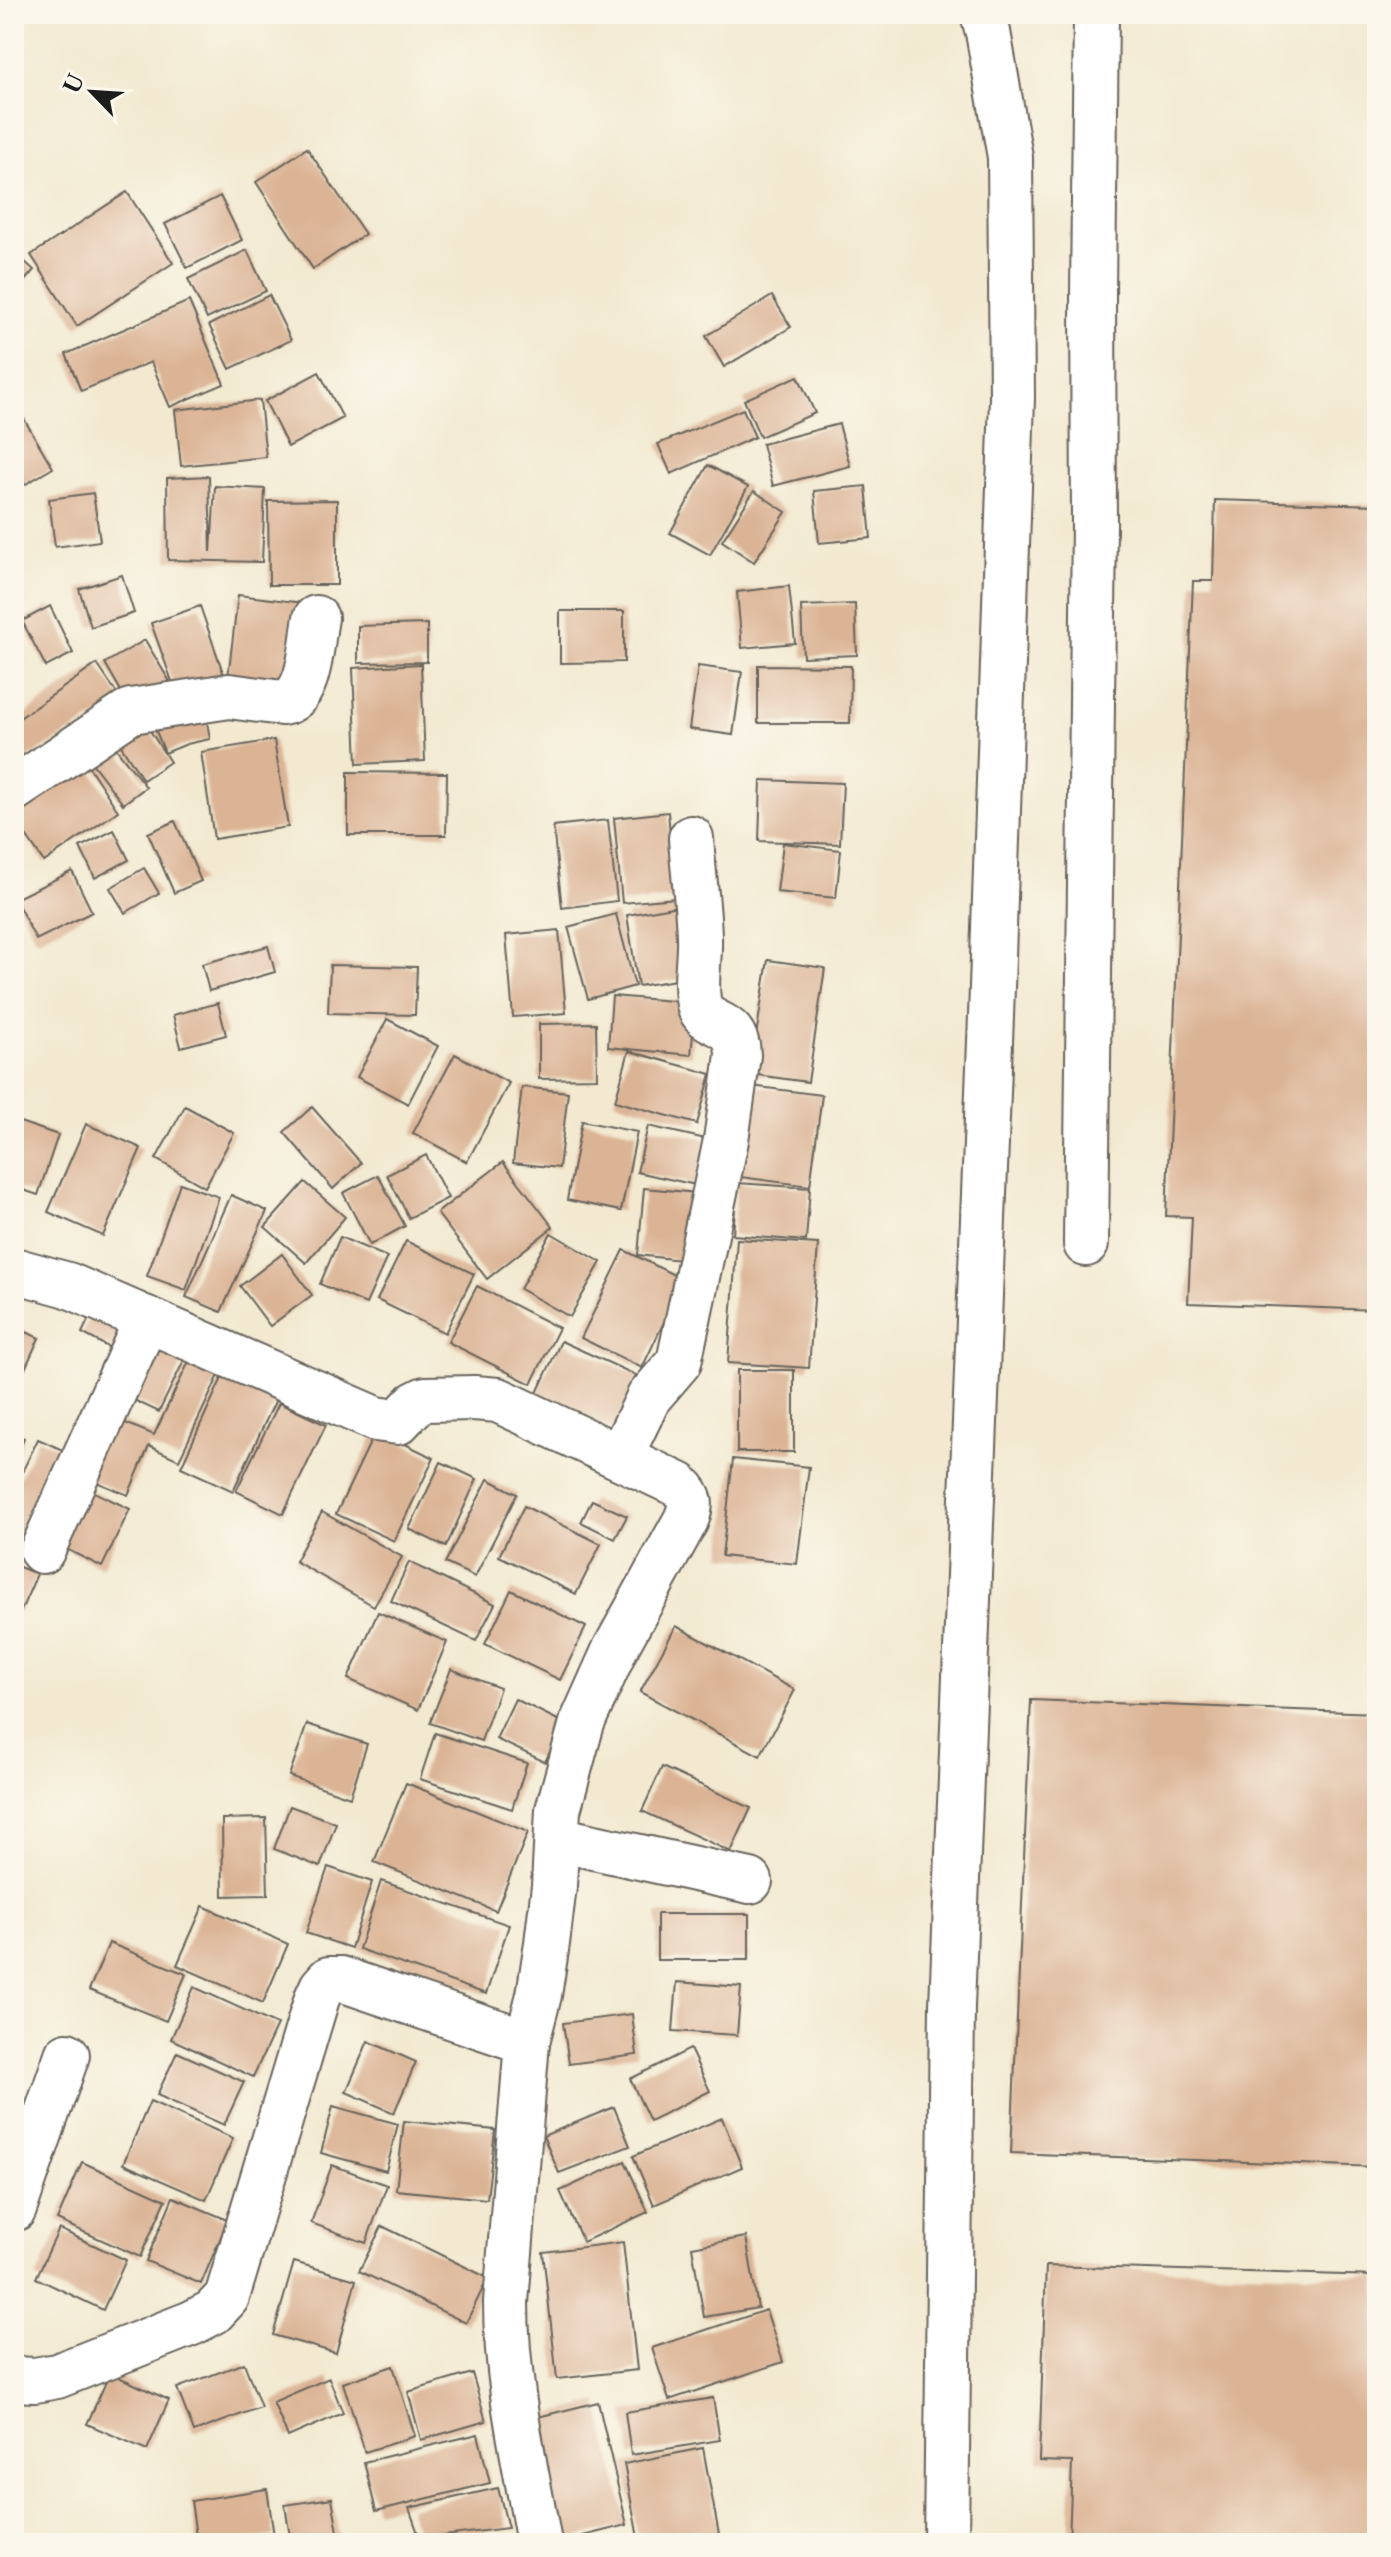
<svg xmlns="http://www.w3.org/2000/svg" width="1391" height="2557" font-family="'Libre Caslon Text',serif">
<rect width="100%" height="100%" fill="#fbf7ec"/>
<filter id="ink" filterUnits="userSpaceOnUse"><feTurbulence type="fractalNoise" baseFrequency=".0125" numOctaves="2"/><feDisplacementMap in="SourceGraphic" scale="16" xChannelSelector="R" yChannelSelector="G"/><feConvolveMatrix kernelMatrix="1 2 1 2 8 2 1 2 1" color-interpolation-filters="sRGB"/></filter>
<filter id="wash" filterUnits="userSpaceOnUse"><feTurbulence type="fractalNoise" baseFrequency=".006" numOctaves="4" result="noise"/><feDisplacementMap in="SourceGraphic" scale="32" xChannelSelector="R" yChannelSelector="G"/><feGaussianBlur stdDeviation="1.8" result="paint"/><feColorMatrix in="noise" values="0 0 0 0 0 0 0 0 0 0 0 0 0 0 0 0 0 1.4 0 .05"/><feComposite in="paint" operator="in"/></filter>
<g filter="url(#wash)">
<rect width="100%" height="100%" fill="#f2e9d0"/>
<g id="blocks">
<g fill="#dbb495">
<polygon points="307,148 365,234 313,269 256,182"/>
<polygon points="127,192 173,263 77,326 31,255"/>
<polygon points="220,196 242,240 187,268 165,224"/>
<polygon points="247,250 266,291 207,319 188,279"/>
<polygon points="14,252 34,270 14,293"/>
<polygon points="269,295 291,340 230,369 209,325"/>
<polygon points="772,296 791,327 724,367 706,336"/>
<polygon points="189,301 224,384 170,407 151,362 81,391 66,354"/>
<polygon points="319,372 343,418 288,447 265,401"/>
<polygon points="798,376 815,413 760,437 744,400"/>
<polygon points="260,400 266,457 181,466 175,410"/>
<polygon points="14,402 53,468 14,491"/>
<polygon points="743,409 755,437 671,474 658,444"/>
<polygon points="839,424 850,466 773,486 762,444"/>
<polygon points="708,465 748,487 710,555 670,533"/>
<polygon points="209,476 211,552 215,486 265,489 262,562 168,560 167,478"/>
<polygon points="866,486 871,538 819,543 814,491"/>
<polygon points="754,491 786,512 754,562 722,541"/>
<polygon points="93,493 100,541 55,547 49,499"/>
<polygon points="337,500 337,585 269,585 268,501"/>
<polygon points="1215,500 1377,505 1377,1310 1188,1303 1192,1217 1166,1216 1193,581 1213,581"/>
<polygon points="122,575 134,613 91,627 79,589"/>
<polygon points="789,586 795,643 742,648 737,592"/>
<polygon points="238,595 304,603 293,694 227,686"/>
<polygon points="855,604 857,655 803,657 801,606"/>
<polygon points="50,606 73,653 46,667 22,621"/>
<polygon points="200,606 226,681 178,698 151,623"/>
<polygon points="560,611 624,611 624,662 560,663"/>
<polygon points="427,624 427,662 358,663 358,626"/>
<polygon points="145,640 170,682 129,705 105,663"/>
<polygon points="97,664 122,701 14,766 14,722"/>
<polygon points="421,664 425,761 357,764 353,668"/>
<polygon points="758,665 851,666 850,723 758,723"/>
<polygon points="698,666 742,672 733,735 689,729"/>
<polygon points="204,705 210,739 187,744 165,753 151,719"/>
<polygon points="142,718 170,762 143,780 115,736"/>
<polygon points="274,740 288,827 214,839 201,752"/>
<polygon points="111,742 146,787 123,804 89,759"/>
<polygon points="87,764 118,811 44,862 14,818 14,814"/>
<polygon points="348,772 447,773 446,835 348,835"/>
<polygon points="761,780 843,783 840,844 759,841"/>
<polygon points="668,812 676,898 622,903 614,818"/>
<polygon points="608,820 617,901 562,908 553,826"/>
<polygon points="175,821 201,881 174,893 148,833"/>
<polygon points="114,830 129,860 95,878 80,847"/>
<polygon points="783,843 841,850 836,898 777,892"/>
<polygon points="144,868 159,893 125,913 110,888"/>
<polygon points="72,871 92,912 36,940 15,899"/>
<polygon points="684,905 695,977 638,986 627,915"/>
<polygon points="616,914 635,986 588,999 568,927"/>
<polygon points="559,930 566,1013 513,1017 506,935"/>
<polygon points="268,946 275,972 209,991 202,964"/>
<polygon points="768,960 825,968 808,1082 750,1074"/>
<polygon points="330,965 417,967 415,1015 328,1013"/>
<polygon points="612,996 696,1003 691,1055 608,1047"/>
<polygon points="218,1003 226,1035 181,1047 173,1015"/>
<polygon points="387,1019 438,1046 408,1104 357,1077"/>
<polygon points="596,1023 597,1078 539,1079 539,1024"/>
<polygon points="629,1051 711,1074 697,1124 615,1101"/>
<polygon points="455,1054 509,1083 467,1162 413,1133"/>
<polygon points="751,1086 822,1095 810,1186 740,1177"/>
<polygon points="522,1087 568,1092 559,1168 513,1163"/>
<polygon points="185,1106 234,1133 205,1187 156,1159"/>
<polygon points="312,1107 361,1163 333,1189 284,1132"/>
<polygon points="14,1120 58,1135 38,1195 14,1187"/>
<polygon points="582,1121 637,1132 621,1211 567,1200"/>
<polygon points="86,1124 141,1148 103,1236 48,1212"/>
<polygon points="648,1126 706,1139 696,1185 637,1172"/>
<polygon points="426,1155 448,1198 409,1218 387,1175"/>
<polygon points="503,1162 553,1227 487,1279 437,1213"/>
<polygon points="378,1175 405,1226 370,1245 343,1193"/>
<polygon points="305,1182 345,1217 306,1263 265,1227"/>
<polygon points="180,1183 219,1197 186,1290 147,1276"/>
<polygon points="737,1183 810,1188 806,1241 733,1235"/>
<polygon points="644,1188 697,1193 689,1261 638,1255"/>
<polygon points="231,1195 267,1211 221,1312 186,1297"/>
<polygon points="551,1233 601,1262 570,1317 520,1289"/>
<polygon points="340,1237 387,1257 366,1304 320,1284"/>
<polygon points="737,1239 818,1244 809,1368 728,1363"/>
<polygon points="406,1241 474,1274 445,1333 377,1300"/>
<polygon points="624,1250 684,1280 642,1368 581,1338"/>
<polygon points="282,1254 312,1295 270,1326 240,1286"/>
<polygon points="477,1286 559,1328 531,1384 448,1342"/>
<polygon points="92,1312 131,1333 121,1354 82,1333"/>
<polygon points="14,1326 39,1338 14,1393"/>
<polygon points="154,1331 190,1348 159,1412 123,1395"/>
<polygon points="561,1341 638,1376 613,1430 536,1395"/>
<polygon points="192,1355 222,1369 179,1460 149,1446 128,1495 79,1475 104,1414 154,1435"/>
<polygon points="226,1369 279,1393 233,1491 181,1467"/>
<rect x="737" y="1370" width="57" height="82"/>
<polygon points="279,1403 326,1425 283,1514 236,1491"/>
<polygon points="376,1430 434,1458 394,1541 336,1514"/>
<polygon points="14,1433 24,1438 14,1460"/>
<polygon points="38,1439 76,1456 29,1553 14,1545 14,1489"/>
<polygon points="733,1459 809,1467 797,1564 722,1556"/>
<polygon points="441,1462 477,1479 446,1547 409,1529"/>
<polygon points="488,1479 517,1494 475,1577 445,1563"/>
<polygon points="86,1488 130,1509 102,1567 58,1545"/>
<polygon points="592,1500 627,1516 615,1539 581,1522"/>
<polygon points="524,1506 601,1544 576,1594 499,1556"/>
<polygon points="322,1512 402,1557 374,1606 295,1561"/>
<polygon points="409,1562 495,1604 476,1641 391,1601"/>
<polygon points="14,1565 37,1574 20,1613 14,1611"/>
<polygon points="511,1590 586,1627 560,1680 485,1644"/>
<polygon points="378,1612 447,1642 418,1710 348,1679"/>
<polygon points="676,1626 795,1690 760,1756 640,1692"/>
<polygon points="451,1669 500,1688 481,1741 430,1723"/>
<polygon points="515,1699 564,1723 545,1762 496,1739"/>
<polygon points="1031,1700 1377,1713 1377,2167 1011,2153"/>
<polygon points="307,1724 367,1744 350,1797 289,1776"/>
<polygon points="435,1733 527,1763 512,1809 420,1779"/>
<polygon points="662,1767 751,1808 731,1852 642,1811"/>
<polygon points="406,1783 528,1832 496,1911 374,1862"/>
<polygon points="290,1806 336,1823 320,1867 274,1849"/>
<polygon points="266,1818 268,1895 223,1896 222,1819"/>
<polygon points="328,1867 372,1882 351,1948 306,1933"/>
<polygon points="381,1881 509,1925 486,1994 359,1949"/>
<polygon points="203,1906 288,1944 263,2003 177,1965"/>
<rect x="657" y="1914" width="92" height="46"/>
<polygon points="109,1943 186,1974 166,2021 89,1990"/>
<polygon points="677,1982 741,1987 737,2035 673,2031"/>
<polygon points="194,1987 277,2025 253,2077 171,2039"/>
<polygon points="632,2014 637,2055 569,2064 563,2023"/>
<polygon points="368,2041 416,2062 394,2113 346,2092"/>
<polygon points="690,2049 710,2091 650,2121 630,2079"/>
<polygon points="177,2052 244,2082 224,2125 157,2095"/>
<polygon points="150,2101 233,2138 206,2200 123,2164"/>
<polygon points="333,2106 398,2124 386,2171 321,2153"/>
<polygon points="614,2107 630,2146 559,2173 543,2136"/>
<polygon points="722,2118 742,2167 654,2205 633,2156"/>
<polygon points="404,2121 495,2130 487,2199 396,2190"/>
<polygon points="625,2161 648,2212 583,2242 560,2191"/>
<polygon points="82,2162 166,2200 140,2257 57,2220"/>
<polygon points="332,2165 387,2185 366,2243 311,2223"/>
<polygon points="173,2197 228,2220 201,2284 146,2261"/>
<polygon points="382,2226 488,2278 466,2323 359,2271"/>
<polygon points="59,2229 126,2260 103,2310 36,2278"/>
<polygon points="746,2237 758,2308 704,2317 692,2247"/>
<polygon points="623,2242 637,2370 557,2379 543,2252"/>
<polygon points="294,2262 356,2280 336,2353 273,2335"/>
<polygon points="1046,2266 1377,2276 1377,2543 1069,2543 1072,2462 1039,2461"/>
<polygon points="766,2310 783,2362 669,2400 652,2348"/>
<polygon points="244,2363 261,2407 194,2432 177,2388"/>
<polygon points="393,2366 415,2436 365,2452 343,2383"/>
<polygon points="110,2373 169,2400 147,2450 87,2424"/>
<polygon points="472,2373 486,2421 421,2440 408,2392"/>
<polygon points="329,2378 343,2413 288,2437 273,2402"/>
<polygon points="713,2398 720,2440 631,2455 625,2412"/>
<polygon points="598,2402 627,2525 559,2542 530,2419"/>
<polygon points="478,2434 490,2483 376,2511 364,2462"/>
<polygon points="703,2448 720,2540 703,2543 639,2543 624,2464"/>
<polygon points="498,2488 508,2528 420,2539 409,2508"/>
<polygon points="267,2489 274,2536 230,2543 197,2543 191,2501"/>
<polygon points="332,2498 340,2543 291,2543 285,2505"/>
</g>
</g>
</g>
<g filter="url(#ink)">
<use href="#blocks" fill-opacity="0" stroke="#67645b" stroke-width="2"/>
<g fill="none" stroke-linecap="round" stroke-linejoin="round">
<defs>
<g id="minor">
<path d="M14,789L131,711L229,696L282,703C311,699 311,642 316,618"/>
<polyline points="1086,1244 1094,523 1093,293 1096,14"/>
<path d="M14,1270L68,1285L376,1419L398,1422L415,1404L425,1399L474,1398L498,1400L679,1485C692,1496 692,1505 686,1520L615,1649L582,1723L558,1810L554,1886L547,1943L539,1995L527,2042L506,2302C506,2384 525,2463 539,2543"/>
<path d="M620,1457L649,1397L679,1362L726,1140L738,1055C737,1016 705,1029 699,1005C694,983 700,960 699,937C698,904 693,871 691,838"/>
<polyline points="42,1551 147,1319"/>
<polyline points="557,1839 750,1881"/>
<polyline points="14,2209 67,2055"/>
<polyline points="14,2379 35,2380 57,2376 192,2323 213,2312 227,2297 317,1998 322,1987 329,1979 341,1979 527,2042"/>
<polyline points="946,2543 952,2006 991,1016 1012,398 1010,157 988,32 983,14"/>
</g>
</defs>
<use href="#minor" stroke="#67645b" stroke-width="48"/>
<use href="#minor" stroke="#fff" stroke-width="44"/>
</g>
</g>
<rect width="1391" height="2557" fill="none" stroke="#fbf7ec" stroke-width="48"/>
<g transform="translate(92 92) rotate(295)" stroke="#fbf7ec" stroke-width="6" paint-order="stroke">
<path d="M0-6L14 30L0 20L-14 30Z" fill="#1c1c1c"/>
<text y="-12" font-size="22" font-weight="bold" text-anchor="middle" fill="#1c1c1c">U</text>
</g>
</svg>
